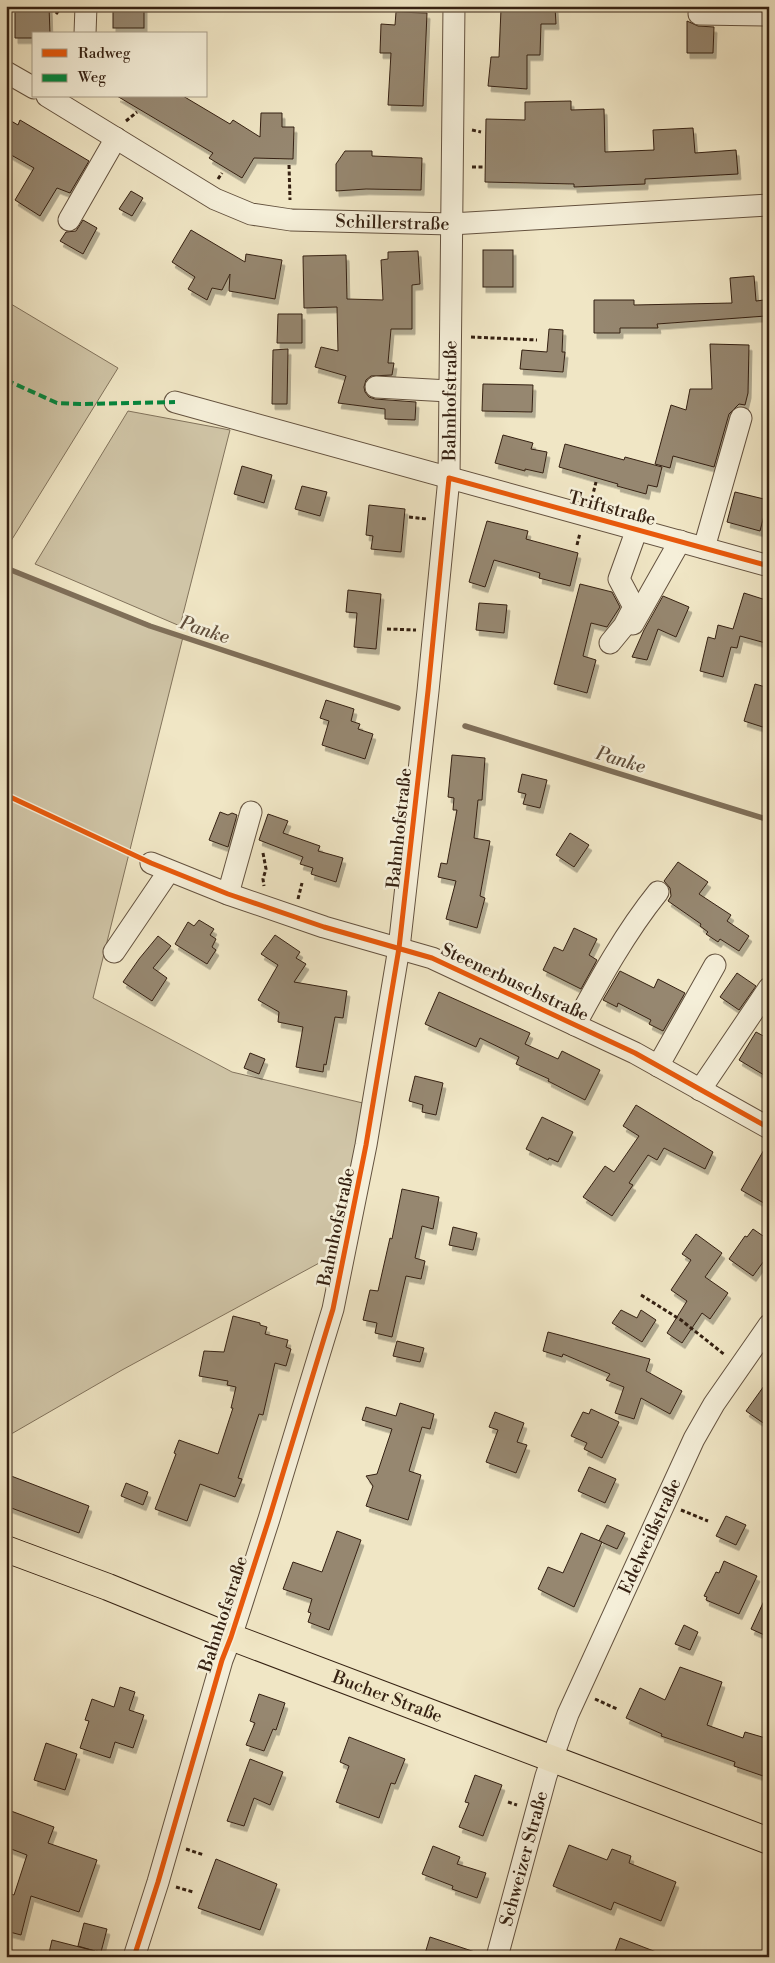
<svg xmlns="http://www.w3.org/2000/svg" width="775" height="1963" font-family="'Libre Bodoni',serif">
<defs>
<filter id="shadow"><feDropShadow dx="3" dy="5.5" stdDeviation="0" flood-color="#0004"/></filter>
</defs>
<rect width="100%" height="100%" fill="#f0e6c5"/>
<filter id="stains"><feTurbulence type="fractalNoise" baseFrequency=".004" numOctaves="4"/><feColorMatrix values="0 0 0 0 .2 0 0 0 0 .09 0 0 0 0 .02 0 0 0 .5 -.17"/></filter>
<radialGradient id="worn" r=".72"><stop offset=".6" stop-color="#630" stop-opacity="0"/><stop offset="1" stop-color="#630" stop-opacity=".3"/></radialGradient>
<g fill="#d0c5a7" stroke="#82735c">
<polygon points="6,301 118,368 6,549"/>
<polygon points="128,411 230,430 180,626 35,564"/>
<polygon points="9,569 183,637 93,998 232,1072 367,1104 345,1249 122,1370 6,1437 6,573"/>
</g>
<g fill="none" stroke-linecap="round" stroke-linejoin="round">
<g stroke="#7f6f59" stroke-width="5.5">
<polyline points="6,568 150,626 398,708"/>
<polyline points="465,726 769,820"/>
</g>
</g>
<g fill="#96876f" stroke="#352112" filter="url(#shadow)">
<polygon points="15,6 49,6 50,34 34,34 34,38 15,38"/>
<rect x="113" y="6" width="31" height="22"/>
<polygon points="538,7 555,7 556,24 541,24 540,55 527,55 527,89 488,86 491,57 499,57 501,9 538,10"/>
<polygon points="396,12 427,13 423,106 388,105 391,53 380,53 381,24 395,25"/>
<polygon points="687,21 698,26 714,27 713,53 687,53"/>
<polygon points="117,96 183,96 230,124 233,120 260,137 261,113 282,113 282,127 294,127 293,159 254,158 242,178 209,158 213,153"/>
<polygon points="571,101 571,110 604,109 605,152 654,150 653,130 693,128 695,153 736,150 738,174 645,179 645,184 574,187 574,184 485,182 486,119 525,120 525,102"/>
<polygon points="6,118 18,125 20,120 89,161 70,193 57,188 40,216 15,200 34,168 6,152"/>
<polygon points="345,151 372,151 372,156 422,158 421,190 366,189 336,191 336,164"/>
<polygon points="131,191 143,198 132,216 119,209"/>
<polygon points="83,220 97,228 83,254 60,241 66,232 76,231"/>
<polygon points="191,230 245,262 246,254 282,260 275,299 229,291 230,274 222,290 212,288 207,300 188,289 195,277 172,262"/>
<rect x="483" y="250" width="30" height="37"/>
<polygon points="418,251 420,284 412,285 412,329 391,329 388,363 394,363 392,375 371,376 366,380 364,387 365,392 369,397 375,399 416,402 415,420 385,419 385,409 338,403 346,376 315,367 321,347 338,351 337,307 304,308 303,256 346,255 347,299 383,300 381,260 388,259 388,252"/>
<polygon points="754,276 756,301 764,300 766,316 657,324 658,328 620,328 620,333 594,333 594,300 634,300 634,305 732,303 730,278"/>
<polygon points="278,314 302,314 302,343 277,343"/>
<polygon points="549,329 563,330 562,352 565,352 563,372 520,369 522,350 547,352"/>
<polygon points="710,344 749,345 748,393 745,405 739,404 729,414 714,467 673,456 670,468 655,464 671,405 686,410 690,389 712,389"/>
<polygon points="288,349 287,404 272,404 273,350"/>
<polygon points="483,384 533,385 532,412 482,411"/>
<polygon points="503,435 533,443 531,449 547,452 543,473 525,469 525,471 495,463"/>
<polygon points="565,444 624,460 625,457 662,467 657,487 648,485 646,494 617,486 618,484 559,467"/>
<polygon points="242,466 272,475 264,503 234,494"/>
<polygon points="302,486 327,492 320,516 295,509"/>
<polygon points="735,492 768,500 760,531 727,522"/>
<polygon points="369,505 405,509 401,552 371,549 373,536 366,535"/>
<polygon points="487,521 528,531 526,539 578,553 570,586 539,578 540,573 494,560 485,587 469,582"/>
<polygon points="580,584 612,592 620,607 607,627 591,623 583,656 596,660 587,693 554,684"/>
<polygon points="348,590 381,594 376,649 354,647 357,613 346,612"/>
<polygon points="744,593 769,601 769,644 740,636 737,648 731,647 723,677 700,671 708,637 715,639 718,625 733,629"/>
<polygon points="663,596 689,607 676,637 658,629 647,660 632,657 644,630"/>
<polygon points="479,603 507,605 504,633 476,630"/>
<polygon points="755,684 769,688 769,729 744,721"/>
<polygon points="326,700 354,709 351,721 360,724 358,729 373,734 365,759 322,745 329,721 320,718"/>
<polygon points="452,755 485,758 482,800 478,800 474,838 490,841 480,896 485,898 477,928 446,919 456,881 438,877 441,863 447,864 457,810 453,810 454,798 448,797"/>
<polygon points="522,774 547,780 540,808 523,804 526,794 518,792"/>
<polygon points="220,812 228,815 232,813 237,815 228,847 209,840"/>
<polygon points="268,814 288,821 283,833 320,846 318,851 343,858 336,882 311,874 313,868 300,864 303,857 259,840"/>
<polygon points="570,833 589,845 574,867 556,855"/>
<polygon points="678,862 708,882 699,894 731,915 727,921 749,936 739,951 720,939 718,942 706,934 708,932 700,926 701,924 668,901 671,896 670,888 664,881"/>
<polygon points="199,920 214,929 210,935 216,939 212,947 216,950 207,964 175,944 188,922 194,926"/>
<polygon points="574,928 597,939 589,955 597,960 581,989 543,970 554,947 563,951"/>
<polygon points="275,935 300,952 296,958 306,964 294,982 347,991 343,1018 335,1017 326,1065 324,1064 323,1072 296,1067 303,1027 278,1022 279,1012 258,1000 278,965 261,954"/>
<polygon points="158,936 171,946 153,968 167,978 152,1001 123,982 139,959"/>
<polygon points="620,971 654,988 658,979 685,993 663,1031 649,1024 651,1020 618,1003 617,1007 603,1000"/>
<polygon points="737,973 756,986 739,1010 720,997"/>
<polygon points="439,992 530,1033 525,1044 558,1059 562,1051 600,1070 585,1100 548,1081 549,1079 516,1064 519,1057 480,1038 476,1047 425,1024"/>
<polygon points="756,1032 769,1039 769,1078 739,1060"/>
<polygon points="250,1053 265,1059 259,1074 244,1068"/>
<polygon points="415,1076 443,1083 436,1115 422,1112 423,1105 409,1101"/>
<polygon points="636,1105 713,1152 705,1169 664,1148 657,1160 648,1155 629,1183 633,1185 612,1216 583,1197 605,1166 614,1172 639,1136 623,1126"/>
<polygon points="542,1117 573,1132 558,1162 549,1158 548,1160 526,1149"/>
<polygon points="769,1141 769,1206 741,1190"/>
<polygon points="402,1189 439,1197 433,1229 422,1226 415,1258 425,1261 421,1279 406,1276 392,1337 375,1333 377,1323 363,1320 370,1290 378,1291 390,1238 392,1239"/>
<polygon points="453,1227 477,1233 473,1250 449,1245"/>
<polygon points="753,1229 769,1240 769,1254 753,1276 729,1259 745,1236 747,1237"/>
<polygon points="696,1234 722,1253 705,1277 728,1293 710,1319 702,1313 682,1343 667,1333 687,1301 671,1290 691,1260 682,1254"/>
<polygon points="621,1310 637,1318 641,1310 656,1320 642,1342 612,1323"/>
<polygon points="233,1316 260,1323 260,1325 267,1327 265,1334 288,1340 286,1347 291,1349 286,1366 275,1363 263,1415 259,1414 238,1478 242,1479 235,1497 200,1484 187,1521 155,1509 176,1454 174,1453 179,1440 218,1454 233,1408 231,1408 236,1387 227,1385 228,1381 199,1376 204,1351 224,1352"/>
<polygon points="548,1332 650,1359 646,1371 682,1391 670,1414 641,1398 634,1419 615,1413 624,1387 606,1380 610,1374 563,1354 562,1357 543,1351"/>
<polygon points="397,1341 424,1348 420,1362 393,1356"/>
<polygon points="769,1379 769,1427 746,1411"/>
<polygon points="400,1403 434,1414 430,1429 422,1427 409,1471 421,1475 408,1520 366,1506 373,1486 366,1476 377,1474 392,1429 362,1420 366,1407 396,1416"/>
<polygon points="591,1409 619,1422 602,1458 584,1449 587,1443 571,1436 583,1412 589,1414"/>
<polygon points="495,1412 524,1423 517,1442 527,1445 516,1473 486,1462 498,1430 489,1427"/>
<polygon points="589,1467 616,1479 605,1503 578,1491"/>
<polygon points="6,1474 89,1506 79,1533 6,1506"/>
<polygon points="126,1483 148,1492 143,1505 121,1496"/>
<polygon points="726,1516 746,1525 736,1545 716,1536"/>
<polygon points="607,1525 625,1533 617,1549 599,1541"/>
<polygon points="337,1531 361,1540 329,1630 308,1622 311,1613 308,1612 312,1599 283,1589 293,1562 322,1572"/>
<polygon points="581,1533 602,1542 574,1607 538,1589 548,1567 563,1573"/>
<polygon points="724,1561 757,1576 739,1614 706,1600 707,1597 704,1596 716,1572 719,1573"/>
<polygon points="769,1590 769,1637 751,1629"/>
<polygon points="684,1625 698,1632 690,1650 675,1644"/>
<polygon points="680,1667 722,1682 707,1725 743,1738 745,1732 769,1739 769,1778 734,1766 735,1762 661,1736 662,1734 626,1718 640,1688 665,1700"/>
<polygon points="120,1687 135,1692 129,1710 144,1715 133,1748 115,1742 110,1758 80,1748 89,1721 85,1720 92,1699 114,1707"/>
<polygon points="259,1694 285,1703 276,1730 273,1729 264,1751 246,1745 255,1723 250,1721"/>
<polygon points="349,1737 405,1759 395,1784 391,1783 379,1818 336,1802 349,1766 340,1762"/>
<polygon points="46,1743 77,1754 65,1790 34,1780"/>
<polygon points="250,1759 283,1772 270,1805 254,1798 244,1826 227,1821"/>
<polygon points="475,1775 502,1785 483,1836 459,1827 469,1803 465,1802"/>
<polygon points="11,1811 54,1827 48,1843 97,1860 79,1912 31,1896 21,1935 6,1931 6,1892 14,1895 27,1855 6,1847 6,1823"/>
<polygon points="569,1845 607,1860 612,1849 631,1856 629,1863 676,1882 661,1921 614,1902 611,1910 553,1886"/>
<polygon points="433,1846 460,1857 457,1864 486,1873 477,1898 452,1889 453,1886 422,1874"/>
<polygon points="216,1859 277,1884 260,1930 198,1908"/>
<polygon points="84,1923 107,1929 101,1952 96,1951 96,1957 48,1957 52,1940 95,1951 78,1946"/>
<polygon points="430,1937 481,1954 481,1957 424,1957"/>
<polygon points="620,1938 664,1955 664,1957 613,1957"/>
</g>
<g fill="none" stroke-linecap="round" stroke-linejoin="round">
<defs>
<g id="minor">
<polyline points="699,14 769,15"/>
<polyline points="85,34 86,6"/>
<polyline points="6,72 34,88"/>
<path id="s1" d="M47,96L215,199L251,214L291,220L451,224L769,205"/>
<polyline points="69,220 116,138"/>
<polyline points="376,387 449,391"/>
<polyline points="175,402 769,566"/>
<polyline points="704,548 741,418"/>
<polyline points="633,624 680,541"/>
<polyline points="610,643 624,626 634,607 619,579 637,529"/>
<polyline points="151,863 228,894 324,927 432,958 635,1053 769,1128"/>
<polyline points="228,894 251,812"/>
<polyline points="114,952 169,871"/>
<path d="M575,1025C600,979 625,933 658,892"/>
<polyline points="658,1066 715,965"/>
<polyline points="700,1090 769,988"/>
<path id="s2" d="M134,1957L158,1882L222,1660L231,1637L269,1519L333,1309L366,1145L399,948L428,691L449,478L454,6"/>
<path id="s3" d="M497,1957L546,1776L568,1714L694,1439L714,1404L769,1325"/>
</g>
<g id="major">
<path id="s4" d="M6,1549L108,1587L231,1637L769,1841"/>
</g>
</defs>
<use href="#minor" stroke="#64523f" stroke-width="23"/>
<use href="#major" stroke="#352112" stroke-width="28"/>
<g stroke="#352112" stroke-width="3" stroke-dasharray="4 2.5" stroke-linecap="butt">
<polyline points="56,14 62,6"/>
<polyline points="126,121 137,112"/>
<polyline points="472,130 481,132"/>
<polyline points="289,165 290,200"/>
<polyline points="472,167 485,167"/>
<polyline points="218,179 222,173"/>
<polyline points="471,337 537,340"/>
<polyline points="592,498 596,482"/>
<polyline points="409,517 427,519"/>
<polyline points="577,545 580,533"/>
<polyline points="387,629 416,630"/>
<polyline points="263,853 266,869 263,879 264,886"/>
<polyline points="298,899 302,883"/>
<polyline points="641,1295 681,1320 725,1355"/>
<polyline points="681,1510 708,1521"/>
<polyline points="595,1699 617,1709"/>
<polyline points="508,1802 517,1805"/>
<polyline points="186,1849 204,1855"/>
<polyline points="176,1887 193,1892"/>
</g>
<use href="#minor" stroke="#f5efd9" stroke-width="21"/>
<use href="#major" stroke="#f0e6c5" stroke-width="26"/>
<polyline stroke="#00873e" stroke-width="4" stroke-dasharray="8 4" stroke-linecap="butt" points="6,380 57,403 80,404 175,402"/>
<defs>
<g id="cycleway">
<polyline points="6,795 151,863 228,894 324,927 432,958 635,1053 769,1128"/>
<polyline points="134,1957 158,1882 222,1660 231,1637 269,1519 333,1309 366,1145 399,948 428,691 449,478 769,566"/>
</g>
</defs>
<use href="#cycleway" stroke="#f5efd9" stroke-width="8"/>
<use href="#cycleway" stroke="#e8590c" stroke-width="5"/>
</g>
<g text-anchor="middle" stroke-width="5" stroke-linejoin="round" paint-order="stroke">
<g font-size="18" fill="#352112" stroke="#f5efd9">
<text dy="6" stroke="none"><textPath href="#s1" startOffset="378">Schillerstraße</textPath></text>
<text dy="6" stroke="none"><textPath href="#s2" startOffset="1595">Bahnhofstraße</textPath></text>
<text transform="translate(612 508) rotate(15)" y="6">Triftstraße</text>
<text transform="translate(399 828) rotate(-84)" y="6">Bahnhofstraße</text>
<text transform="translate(515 982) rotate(25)" y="6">Steenerbuschstraße</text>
<text transform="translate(336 1227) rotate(-78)" y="6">Bahnhofstraße</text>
<text dy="6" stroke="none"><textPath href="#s3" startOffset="449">Edelweißstraße</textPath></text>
<text transform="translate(223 1614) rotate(-72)" y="6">Bahnhofstraße</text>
<text dy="6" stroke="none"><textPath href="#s4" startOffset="409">Bucher Straße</textPath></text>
<text dy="6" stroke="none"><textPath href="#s3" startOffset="102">Schweizer Straße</textPath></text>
</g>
<g font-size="19" font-style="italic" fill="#604e3b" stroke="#f5efd9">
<text transform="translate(205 629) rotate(18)" y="7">Panke</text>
<text transform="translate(621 759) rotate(17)" y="7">Panke</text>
</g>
</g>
<rect width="775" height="1963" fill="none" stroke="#f0e6c5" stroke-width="25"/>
<rect x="8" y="8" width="760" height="1948" fill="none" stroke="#352112" stroke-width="2.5"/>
<rect x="12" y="12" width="750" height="1938" fill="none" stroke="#352112"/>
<rect x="32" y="32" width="175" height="65" fill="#f5efd9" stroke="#a89d89"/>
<rect x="42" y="49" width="25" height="8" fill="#e8590c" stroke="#a89d89"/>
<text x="78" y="58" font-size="15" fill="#352112">Radweg</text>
<rect x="42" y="74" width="25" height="8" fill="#00873e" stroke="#a89d89"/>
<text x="78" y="82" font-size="15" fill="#352112">Weg</text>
<rect width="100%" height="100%" filter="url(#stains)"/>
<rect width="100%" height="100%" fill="url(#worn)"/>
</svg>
